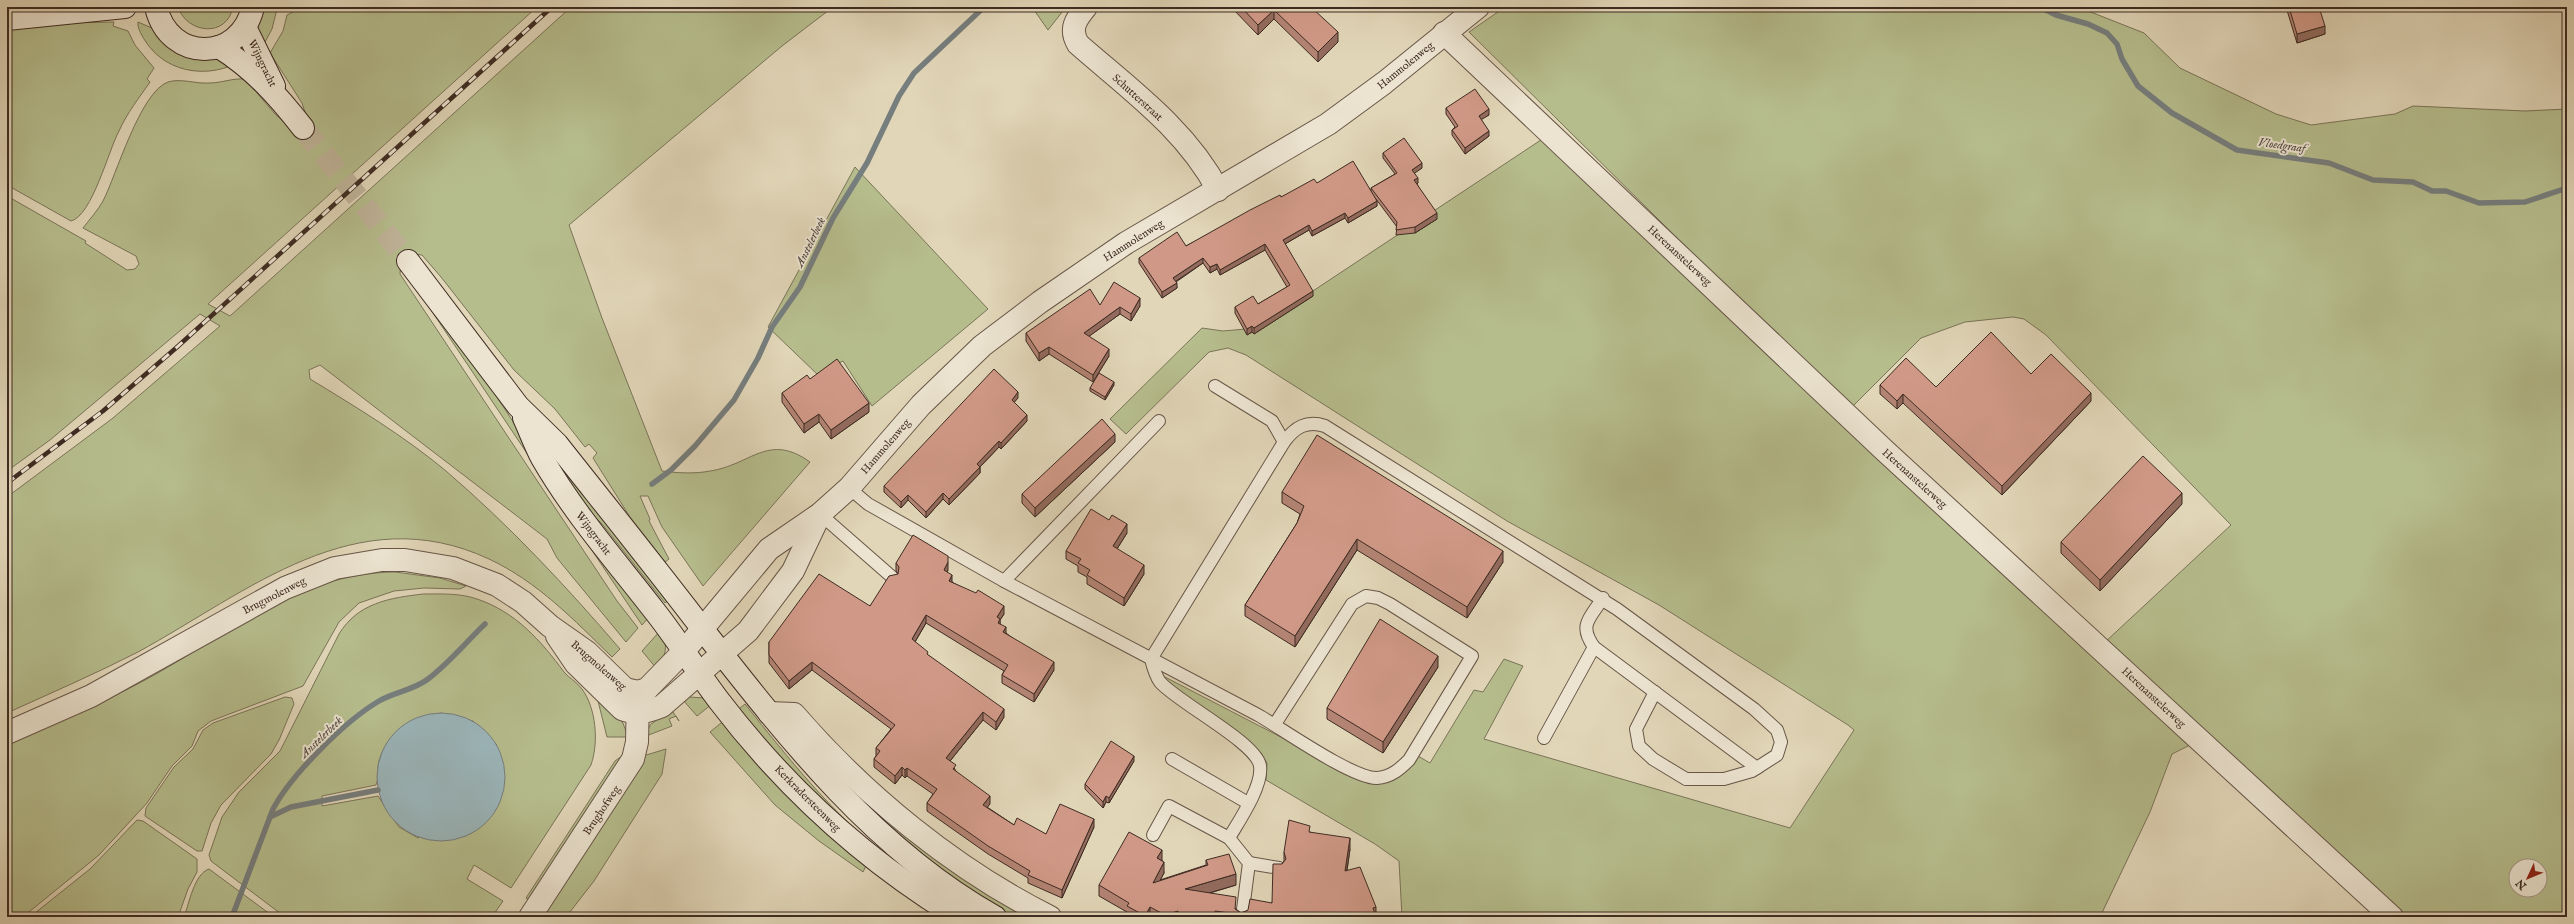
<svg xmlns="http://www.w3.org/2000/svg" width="2574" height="924" font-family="'IM FELL English',serif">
<rect width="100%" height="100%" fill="#e1d6b8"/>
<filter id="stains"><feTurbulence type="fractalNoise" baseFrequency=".005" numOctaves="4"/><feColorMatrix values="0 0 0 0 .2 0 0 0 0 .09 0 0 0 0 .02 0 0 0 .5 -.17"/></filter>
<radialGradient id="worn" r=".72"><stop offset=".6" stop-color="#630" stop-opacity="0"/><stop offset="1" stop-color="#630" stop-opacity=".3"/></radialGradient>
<g fill="#b6bd8d" stroke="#7a7458" fill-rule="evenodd">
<path d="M178,7H233C227,38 187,34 178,7Z"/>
<polygon points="268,7 277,7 277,9 272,29 265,42 257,29 262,15"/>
<path d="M298,7H537L208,304L230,316L571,7H833L782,46L569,225L602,318L662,471C677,473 695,474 710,471C751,465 768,432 810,462L703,586L662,527L648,496H640L650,519L649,521L669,559L665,562L630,517L593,458L597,453L589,444L585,447L555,409L514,370L441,277L422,255L412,254L401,261L400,274L617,601L638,628L626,642L557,558L547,539L320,365L309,370L310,379C356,407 404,436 446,471C509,525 566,586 620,649L612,657C574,620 538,582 489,559C356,497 248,592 138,652C95,674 51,693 7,713V497L113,418L220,326L200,314L50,440L7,471V196L86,241L85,243L127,270L135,269L139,264L136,256L83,228C90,219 98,210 103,201C116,176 140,92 168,82C181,78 196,84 209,83C222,83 232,78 245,79L275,114L290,127L307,118L302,103L270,53L283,31L287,15L299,9Z"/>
<polygon points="1032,7 1066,7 1048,30"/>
<path d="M1505,7H2078L2144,33L2180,68L2276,114L2311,125L2395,114L2413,106L2525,111L2567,109V917H2392L2103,644L2231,525L2046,335L2024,319L2013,317L1965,322L1921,338L1850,409L1469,32ZM2516,866H2540V890H2516Z"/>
<path d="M114,22L113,26L128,31L135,45L154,68L147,79L150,82C139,98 127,113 119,131C109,149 92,216 71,221L7,185V30L58,23Z"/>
<path d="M138,22L235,64C203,79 163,71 144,39C141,34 137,27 138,22Z"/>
<polygon points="1553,132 2190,745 2172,754 2150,812 2100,917 1402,917 1399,861 1375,844 1266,780 1267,763 1261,753 1248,740 1165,680 1165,677 1358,777 1369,781 1418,756 1430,763 1474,690 1483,692 1504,659 1523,666 1484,739 1790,828 1854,730 1848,725 1659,605 1507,521 1246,355 1228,348 1209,352 1126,434 1110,419 1202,328 1223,331 1257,328"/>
<polygon points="855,167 988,309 872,406 843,361 817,374 768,327"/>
<polygon points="431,305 475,364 588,535 650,616 642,625 429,307"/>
<polygon points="538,438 671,598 665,603 602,524 570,491"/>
<path d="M395,572L440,578L466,586L460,589L424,588L394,591L359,603L339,622L303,686L211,721L198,731L192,746L172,766L147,803L99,855L24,916L7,917V743C53,723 101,704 145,680C227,636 297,573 395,572Z"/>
<path d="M423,594C441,594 460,593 477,599C516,612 541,641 564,672C569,678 577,682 582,689C596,708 599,742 591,765L511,888L474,865L467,879L503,901L492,917H285L211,861L209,855L222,817L239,792L280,751L339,634C358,603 389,598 423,594ZM441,713L473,721L497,745L418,838L399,827L378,796L322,806V796L376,785C379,779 377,768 379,761C387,732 414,718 441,713Z"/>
<path d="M660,631C669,646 666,654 657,669L642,651Z"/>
<polygon points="285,697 292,698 294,704 279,740 271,754 221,805 211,823 202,851 197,851 145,816 146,808 174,767 193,749 203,730 213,723"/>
<polygon points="689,697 705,698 712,704 697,716 683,700"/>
<polygon points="599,698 623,723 628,737 607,737 598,701"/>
<path d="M745,704C789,759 834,816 890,859C919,881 955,898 986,917H970L944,901L846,827L735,712Z"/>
<polygon points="671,709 679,721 676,716 669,719 672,726 646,736 650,725"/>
<polygon points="726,719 826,827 866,866 863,872 819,841 775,805 710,732"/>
<polygon points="785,722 1030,917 1005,917 882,827"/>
<polygon points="666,749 662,774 594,881 566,917 542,917 643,756"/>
<polygon points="626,756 533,902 526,898 615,761 619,758"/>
<polygon points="137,820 143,821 197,859 197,872 188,889 178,917 30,917 90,869"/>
<path d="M209,869L274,917H184C189,904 194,874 209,869Z"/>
</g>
<circle fill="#9bb6bb" stroke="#767e7e" cx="441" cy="777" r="64"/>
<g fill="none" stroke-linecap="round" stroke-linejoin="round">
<g stroke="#767e7e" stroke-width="5.5">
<polyline points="2040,7 2056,15 2088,24 2107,33 2117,44 2122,59 2138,86 2172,113 2237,150 2329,163 2373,180 2413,182 2432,191 2446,191 2479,203 2525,202 2567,188"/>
<polyline points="652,484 671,470 695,446 734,400 758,358 772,327 800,287 833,218 867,163 899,96 914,73 984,7"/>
<polyline points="270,817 291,807 378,790"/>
<path d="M232,917L273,809C291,775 345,721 379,701C394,692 414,690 428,679C449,663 466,642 485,624"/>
</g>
<polyline stroke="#c0b49a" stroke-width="22" stroke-dasharray="22 11" stroke-linecap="butt" points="303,128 408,261"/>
<defs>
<g id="service">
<polyline points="1215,386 1272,421 1284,442"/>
<path d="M849,488L868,504L1004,581L1258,715C1281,728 1353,779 1377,778C1391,777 1400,769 1409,760L1472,656L1390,604L1378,598L1366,596L1352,604L1275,724"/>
<polyline points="820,514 892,577"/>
<polyline points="1004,581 1159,421"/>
<path d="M1603,598C1590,618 1578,625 1594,647L1757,768"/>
<polyline points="1544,738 1594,647"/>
<polyline points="1172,759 1248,803"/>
<polyline points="1153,835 1169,806 1229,838"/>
<polyline points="1249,863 1279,868"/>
<path d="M1242,917L1249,863L1229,838C1239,821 1263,786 1260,766C1257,743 1177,702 1160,682C1155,675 1153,667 1151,659L1284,442C1295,427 1307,420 1325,426L1617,609L1754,709L1777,730L1781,742L1777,755L1752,771L1724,779H1686L1653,759L1639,746L1636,729L1655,692"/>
</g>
<g id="minor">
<path d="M1086,7C1076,19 1069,29 1078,44C1128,88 1186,129 1218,190"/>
<polyline points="1444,33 1883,449 2392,917"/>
<path d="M769,713L794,714C864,795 954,869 1050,917"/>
<polyline points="530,917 633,759 637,742 638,693"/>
</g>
<g id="tertiary">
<path d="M557,636L576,664L622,709C637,715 647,712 662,706L748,631L793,571L820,514"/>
<polyline points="7,733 91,696 285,588 335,568 382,560 405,560 453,568 497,585 523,602 550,626 587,652 625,689 638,692 647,689 684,651 769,549 820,514 849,488 921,405 982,346 1040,302 1126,243 1328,124 1384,83 1478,7"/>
</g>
<g id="secondary">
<path d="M156,7C169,63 240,63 253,7"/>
<polyline points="7,19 125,7"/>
<polyline points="245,27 274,86"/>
<path d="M219,47C254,69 278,96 303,128"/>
<path d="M408,261L518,406L557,444C606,506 656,568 704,631C788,738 874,849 995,917"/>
<path d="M524,418C530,431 535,445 542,458C573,512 615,560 653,609C677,639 697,672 720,702C785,787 866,861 958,917"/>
</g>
</defs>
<use href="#service" stroke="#675648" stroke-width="14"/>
<use href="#minor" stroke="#675648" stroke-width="24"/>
<use href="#tertiary" stroke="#675648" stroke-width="24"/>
<use href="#secondary" stroke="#3e2b22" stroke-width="24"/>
<use href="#service" stroke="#ece4d1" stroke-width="12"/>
<use href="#minor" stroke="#ece4d1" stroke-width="22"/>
<use href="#tertiary" stroke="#ece4d1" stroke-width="22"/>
<use href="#secondary" stroke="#ece4d1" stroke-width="22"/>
<defs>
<polyline id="rail" points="7,483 103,411 176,348 552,7"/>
</defs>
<use href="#rail" stroke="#3e2b22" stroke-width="4.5"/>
<use href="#rail" stroke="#ece4d1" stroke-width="3" stroke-dasharray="9" stroke-linecap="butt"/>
</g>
<g fill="#b38474" stroke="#3e2b22">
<polygon points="1231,7 1311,7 1338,42 1318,62 1274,19 1258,35"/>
<polygon points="2116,7 2142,7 2127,11 2117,8"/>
<polygon points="2286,7 2319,7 2325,34 2297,43"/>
<polygon points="1446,108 1489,115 1481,119 1489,136 1465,154 1452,135 1452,130 1455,127 1446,114"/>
<polygon points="1383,153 1422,168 1414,173 1418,183 1417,184 1437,219 1415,233 1396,235 1397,227 1376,199 1377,206 1348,223 1345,218 1312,236 1309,230 1285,244 1313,296 1254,334 1252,332 1247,335 1235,313 1235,307 1258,304 1287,287 1265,250 1220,275 1217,269 1210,273 1203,263 1176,282 1177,288 1162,298 1139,263 1139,258 1186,246 1281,197 1317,183 1371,192 1371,188 1395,174 1383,158"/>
<polygon points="1100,305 1140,306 1131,321 1120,314 1089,336 1109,356 1093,382 1049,354 1039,361 1026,341 1026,333"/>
<polygon points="2031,374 2091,401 2002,495 1903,403 1897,409 1880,394 1880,385 1936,387"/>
<polygon points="810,379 869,412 831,439 819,422 804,433 782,402 782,393"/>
<polygon points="1114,385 1105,400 1090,391 1090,388"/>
<polygon points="1018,398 1014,402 1027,421 1001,449 999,447 980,467 980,473 949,505 943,499 926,518 908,500 901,508 884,492 884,486"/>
<polygon points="1115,442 1035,517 1022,503 1022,494"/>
<polygon points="1282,492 1503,562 1467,618 1357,550 1295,647 1245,616 1245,605 1297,523 1300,514 1282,503"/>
<polygon points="2182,504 2100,591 2061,553 2061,542"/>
<polygon points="1127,533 1117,549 1144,574 1124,606 1087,584 1087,577 1078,572 1078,566 1066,559 1066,551"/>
<polygon points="896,563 948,570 947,572 952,582 1004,614 1000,620 1000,624 1006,633 1054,670 1034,702 1002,683 1002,675 1004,671 926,623 915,642 928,655 1004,717 996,730 983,720 950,761 956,771 990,804 987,807 1014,825 1046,834 1094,827 1062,898 1028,883 1028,878 988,854 927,811 927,803 933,794 907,776 905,778 902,775 895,784 874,767 874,759 876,756 876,748 891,729 812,670 789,689 769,663 769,642 870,606 898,574 896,571"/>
<polygon points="1438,667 1383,753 1327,719 1327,708"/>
<polygon points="1134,761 1109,803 1106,802 1103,808 1085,789 1085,784"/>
<polygon points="1310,832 1350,849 1347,871 1376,917 1127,917 1127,912 1099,896 1099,885 1162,860 1164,873 1160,880 1206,865 1206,860 1236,885 1210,893 1236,909 1241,913 1272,903 1282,864 1284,861 1284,852"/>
</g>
<g fill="#926b5e" stroke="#3e2b22">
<polygon points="2127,7 2142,7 2127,11"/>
<polygon points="1274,10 1274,19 1258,35 1258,25"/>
<polygon points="2325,26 2325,34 2297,43 2297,34"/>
<polygon points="1338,32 1338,42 1318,62 1318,52"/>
<polygon points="1489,109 1489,115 1479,121 1479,116"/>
<polygon points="1489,131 1489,136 1465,154 1465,148"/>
<polygon points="1422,163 1422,168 1412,175 1412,170"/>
<polygon points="1418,178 1418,183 1414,186 1414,180"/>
<polygon points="1377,201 1377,206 1348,223 1348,218"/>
<polygon points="1345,213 1345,218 1312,236 1312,231"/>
<polygon points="1437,213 1437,219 1415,233 1415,227"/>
<polygon points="1309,225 1309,230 1283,245 1283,240"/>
<polygon points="1265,244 1265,250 1220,275 1220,270"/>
<polygon points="1203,258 1203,263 1173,283 1173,278"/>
<polygon points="1217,264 1217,269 1210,273 1210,267"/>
<polygon points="1177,283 1177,288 1162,298 1162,292"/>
<polygon points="1313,291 1313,296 1254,334 1254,328"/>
<polygon points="1140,298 1140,306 1131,321 1131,314"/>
<polygon points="1120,307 1120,314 1084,340 1084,333"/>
<polygon points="1252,326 1252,332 1247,335 1247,329"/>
<polygon points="1049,347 1049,354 1039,361 1039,353"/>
<polygon points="1109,349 1109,356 1093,382 1093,375"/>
<polygon points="1114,382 1114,385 1105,400 1105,397"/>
<polygon points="1018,392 1018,398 1012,405 1012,400"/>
<polygon points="2091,393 2091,401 2002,495 2002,486"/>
<polygon points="1903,394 1903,403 1897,409 1897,401"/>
<polygon points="869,403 869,412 831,439 831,430"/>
<polygon points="819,414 819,422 804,433 804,424"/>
<polygon points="1027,415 1027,421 1001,449 1001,443"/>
<polygon points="1115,434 1115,442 1035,517 1035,508"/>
<polygon points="999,441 999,447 977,470 977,464"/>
<polygon points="980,467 980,473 949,505 949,499"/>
<polygon points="943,493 943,499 926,518 926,512"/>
<polygon points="2182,493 2182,504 2100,591 2100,580"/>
<polygon points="908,495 908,500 901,508 901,502"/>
<polygon points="1127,524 1127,533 1113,555 1113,546"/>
<polygon points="1357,539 1357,550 1295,647 1295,636"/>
<polygon points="1503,551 1503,562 1467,618 1467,607"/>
<polygon points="948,562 948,570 944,578 944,570"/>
<polygon points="1144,565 1144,574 1124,606 1124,598"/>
<polygon points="952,575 952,583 949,581"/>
<polygon points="1004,606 1004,614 1000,620 1000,627 998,631 997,617"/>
<polygon points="926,615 926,623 912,647 912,639"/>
<polygon points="1006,627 1006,635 1003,632"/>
<polygon points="1438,656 1438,667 1383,753 1383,742"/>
<polygon points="812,662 812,670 789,689 789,681"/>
<polygon points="1054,662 1054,670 1034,702 1034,694"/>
<polygon points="1004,709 1004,717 996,730 996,722"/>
<polygon points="983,712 983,720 946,766 946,758"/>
<polygon points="1134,756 1134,761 1109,803 1109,798"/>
<polygon points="902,767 902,775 895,784 895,776"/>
<polygon points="907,768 907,776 905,778 905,770"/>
<polygon points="990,796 990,804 983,813 983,805"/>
<polygon points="1106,796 1106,802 1103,808 1103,802"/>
<polygon points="1094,819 1094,827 1062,898 1062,890"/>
<polygon points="1350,838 1350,849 1345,882 1345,871"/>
<polygon points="1162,850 1162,861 1157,858"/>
<polygon points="1164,862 1164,873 1153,894 1153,883"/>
<polygon points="1236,874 1236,885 1185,900 1185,889"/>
<polygon points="1150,907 1150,917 1145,917 1145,916"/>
<polygon points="1376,907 1376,917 1373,917 1373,908"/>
<polygon points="1178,911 1178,917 1165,917 1165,915"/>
</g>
<g fill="#d09987" stroke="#3e2b22">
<polygon points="1241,7 1311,7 1338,32 1318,52 1274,10 1258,25"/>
<polygon points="2289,7 2319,7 2325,26 2297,34"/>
<polygon points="1475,89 1489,109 1479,116 1489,131 1465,148 1452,130 1458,126 1446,108"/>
<polygon points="1404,138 1422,163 1412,170 1418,178 1414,180 1437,213 1415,227 1396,230 1397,222 1371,188 1397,173 1383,153"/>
<polygon points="1353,161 1377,201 1348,218 1345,213 1312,231 1309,225 1283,240 1313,291 1254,328 1252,326 1247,329 1235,307 1253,296 1258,304 1290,285 1265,244 1220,270 1217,264 1210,267 1203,258 1173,278 1177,283 1162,292 1139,258 1177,232 1186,246 1250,210 1280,195 1281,197 1314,179 1317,183"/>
<polygon points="1114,282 1140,298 1131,314 1120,307 1084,333 1109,349 1093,375 1049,347 1039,353 1026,333 1090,289 1100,305"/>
<polygon points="1991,332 2031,374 2051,354 2091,393 2002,486 1903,394 1897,401 1880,385 1906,358 1936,387"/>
<polygon points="837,359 869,403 831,430 819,414 804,424 782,393 807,375 810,379"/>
<polygon points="994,369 1018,392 1012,400 1027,415 1001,443 999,441 977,464 980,467 949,499 943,493 926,512 908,495 901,502 884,486"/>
<polygon points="1099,373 1114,382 1105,397 1090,388"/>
<polygon points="1102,419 1115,434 1035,508 1022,494"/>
<polygon points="1317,435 1503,551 1467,607 1357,539 1295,636 1245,605 1297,523 1304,506 1282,492"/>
<polygon points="2143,456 2182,493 2100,580 2061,542"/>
<polygon points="1091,509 1109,520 1112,515 1127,524 1113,546 1144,565 1124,598 1087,575 1090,570 1078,563 1081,559 1066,551"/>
<polygon points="913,535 948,556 948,562 944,570 952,575 949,581 976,593 978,590 1004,606 997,617 1000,619 998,623 1006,627 1003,632 1054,662 1034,694 1002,675 1008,665 926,615 912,639 928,652 927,654 1004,709 996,722 983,712 946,758 956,765 953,769 990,796 983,805 1014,825 1017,818 1046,834 1060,804 1094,819 1062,890 1028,875 1030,871 988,846 927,803 937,789 907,768 905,770 902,767 895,776 874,759 880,751 876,748 895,725 812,662 789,681 769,655 769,642 819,574 870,606 889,576 898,574 899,567 896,563"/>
<polygon points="1380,619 1438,656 1383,742 1327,708"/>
<polygon points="1111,741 1134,756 1109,798 1106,796 1103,802 1085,784"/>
<polygon points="1289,820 1310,826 1309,832 1350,838 1345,871 1360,867 1376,907 1373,908 1376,917 1258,917 1215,911 1216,917 1179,917 1178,911 1165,915 1150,907 1145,916 1127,906 1129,903 1099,885 1129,832 1162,850 1157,858 1164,862 1153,883 1208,865 1206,860 1229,854 1236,874 1185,889 1236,897 1235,909 1241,913 1248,910 1250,899 1272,903 1273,864 1282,864 1286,859 1284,852"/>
</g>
<g text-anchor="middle" stroke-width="4" stroke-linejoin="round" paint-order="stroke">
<g font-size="11" fill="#3e2b22" stroke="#ece4d1">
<text transform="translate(263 63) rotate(64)" y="4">Wijngracht</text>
<text transform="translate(1405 65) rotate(-39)" y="4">Hammolenweg</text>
<text transform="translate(1138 97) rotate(42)" y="4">Schutterstraat</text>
<text transform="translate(1133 240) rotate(-32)" y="4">Hammolenweg</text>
<text transform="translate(1680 255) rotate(43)" y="4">Herenanstelerweg</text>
<text transform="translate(885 446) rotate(-49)" y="4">Hammolenweg</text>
<text transform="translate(1915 478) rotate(42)" y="4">Herenanstelerweg</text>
<text transform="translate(594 533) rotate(53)" y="4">Wijngracht</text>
<text transform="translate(274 595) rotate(-27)" y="4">Brugmolenweg</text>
<text transform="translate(599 665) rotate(41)" y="4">Brugmolenweg</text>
<text transform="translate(2154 697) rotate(43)" y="4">Herenanstelerweg</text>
<text transform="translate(808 798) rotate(45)" y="4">Kerkradersteenweg</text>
<text transform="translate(601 810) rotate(-56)" y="4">Brughofweg</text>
</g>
<g font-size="12" font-style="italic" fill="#514741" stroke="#ece4d1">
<text transform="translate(2282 145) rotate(8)" y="4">Vloedgraaf</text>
<text transform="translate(810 242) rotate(-64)" y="4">Anstelerbeek</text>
<text transform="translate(321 737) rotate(-44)" y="4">Anstelerbeek</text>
</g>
</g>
<rect width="2574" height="924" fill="none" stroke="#e1d6b8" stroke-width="24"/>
<rect x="8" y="8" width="2558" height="908" fill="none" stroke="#3e2b22" stroke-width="2"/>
<rect x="12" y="12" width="2550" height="900" fill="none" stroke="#3e2b22"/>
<g transform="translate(2528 878) rotate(226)"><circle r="19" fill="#ece4d1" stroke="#a69a8b"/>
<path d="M0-3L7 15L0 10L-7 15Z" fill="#8f2418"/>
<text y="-6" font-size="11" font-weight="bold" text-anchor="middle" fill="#3e2b22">N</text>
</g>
<rect width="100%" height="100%" filter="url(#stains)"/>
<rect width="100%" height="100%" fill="url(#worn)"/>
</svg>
